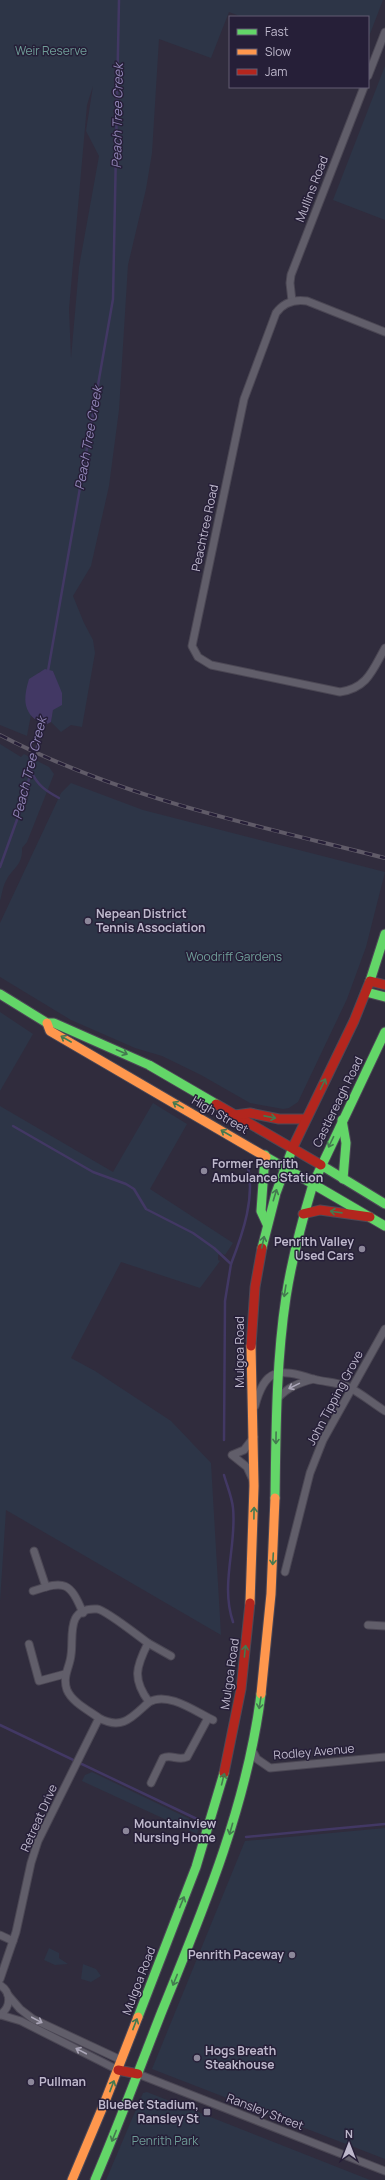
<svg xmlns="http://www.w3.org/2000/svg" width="385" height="2180" font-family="Manrope,sans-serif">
<rect width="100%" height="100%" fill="#302c3d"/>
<g fill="#2d3547" fill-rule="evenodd">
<path d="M0,0H383L368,39V17H242L229,12L211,58L159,39L152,153L146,189L128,265L119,410L109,486L91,566L73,596L84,623L93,640L95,653L82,727L71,725L61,732L51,722L57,682L53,671L39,672L27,736L0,725ZM93,86L86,131L99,156L79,267L71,358L69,309L87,105Z"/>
<polygon points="385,66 385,220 333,200"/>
<path d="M0,744L21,757L24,754L49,767L54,774L27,842L22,848C23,865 13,868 7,879C3,885 2,894 0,901Z"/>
<polygon points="71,783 143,810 385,872 366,947 347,999 298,1102 289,1108 283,1109 250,1103 201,1075 162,1056 135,1048 71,1020 0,977 0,923 61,793"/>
<polygon points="0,1012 33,1034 0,1091"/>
<polygon points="153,1103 187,1124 150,1189 233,1243 225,1255 221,1253 218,1255 218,1260 220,1261 200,1288 121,1262 71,1358 95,1371 171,1421 211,1463 221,1635 6,1510 0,1602 0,1106 113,1172"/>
<polygon points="92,1772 200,1824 197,1834 82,1781 85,1775"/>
<polygon points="385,1828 385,2159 152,2069 245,1841"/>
<polygon points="49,1948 59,1953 59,1958 68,1964 55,1965 44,1960"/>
<polygon points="83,1964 96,1969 101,1976 91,1982 81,1979"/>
<polygon points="147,2092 370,2180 106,2180 143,2093"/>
</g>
<path fill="#423864" d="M45,669L53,671L62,693V705L53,710L51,722L45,725C22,715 23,699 29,679Z"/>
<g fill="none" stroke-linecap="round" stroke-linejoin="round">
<g stroke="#423864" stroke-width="2.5">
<polyline points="48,671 113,299 119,0"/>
<path d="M31,771C37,785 46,791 59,798"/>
<polyline points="0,867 23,803 43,722"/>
<polyline points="13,1126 93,1172 126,1184 134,1189 146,1209 193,1233 214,1248 231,1264 225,1301 224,1440"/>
<path d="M231,1264C243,1233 256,1196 247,1163"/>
<path d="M224,1475C227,1486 232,1497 233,1508C237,1546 220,1584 233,1622"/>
<polyline points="0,1725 197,1819"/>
<polyline points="246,1837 385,1824"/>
</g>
<defs>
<g id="street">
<polyline points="368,76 385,32"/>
<polyline points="292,301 290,283 291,275 364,87"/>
<path d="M385,332L307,301C294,299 284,302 276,313L244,399L192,646L198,657L211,665L340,692C368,688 373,669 385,648"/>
<path d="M277,1399C288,1387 298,1383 314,1379"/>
<path d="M255,1406C265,1368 278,1368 313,1379C324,1382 335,1382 346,1386C360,1392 372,1403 385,1411"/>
<polyline points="253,1480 247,1467 232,1455 244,1450 254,1437"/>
<polyline points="34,1551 46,1587"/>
<polyline points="285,1572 310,1473 323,1440 385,1329"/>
<path d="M33,1591C65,1580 70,1582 83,1613"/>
<polyline points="368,1625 385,1626"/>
<polyline points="148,1643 171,1656"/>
<polyline points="29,1644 39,1681 65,1674"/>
<path d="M149,1702C168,1691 196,1712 213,1720"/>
<polyline points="252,1750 257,1759 270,1768 385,1757"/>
<path d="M151,1783L163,1758C171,1754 178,1761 187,1757L208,1718"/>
<polyline points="0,1935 13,1941"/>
<path d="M0,1979L16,1932L31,1863L38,1841L99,1718C88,1710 72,1702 67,1690C62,1676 70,1667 71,1655C74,1638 65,1607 97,1609C106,1610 138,1636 148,1643C136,1667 132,1679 149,1702C133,1716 123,1731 99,1718"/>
<path d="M0,1985C12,1993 11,2007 0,2015"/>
<polyline points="8,1995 20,2009 33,2019 121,2060"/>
<polyline points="1,2015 21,2021 118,2070"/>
<polyline points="138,2074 385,2171"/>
</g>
<g id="fast">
<polyline points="370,981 385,934"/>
<polyline points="366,992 385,997"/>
<polyline points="0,994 47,1023 54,1023 149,1065 216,1104"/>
<polyline points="342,1120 346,1143 343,1179"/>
<polyline points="265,1155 261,1211 267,1224"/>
<polyline points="266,1157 313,1184 385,1032"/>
<polyline points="321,1165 385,1204"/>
<polyline points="313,1184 385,1226"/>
<polyline points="262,1248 276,1193 293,1147"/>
<path d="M275,1498C276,1431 276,1363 286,1297C292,1258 302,1221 313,1184"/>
<polyline points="138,2017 196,1867 224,1773"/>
<path d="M95,2180C119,2124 140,2067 162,2011C204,1908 247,1805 261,1694"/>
</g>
<g id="slow">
<polyline points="47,1023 50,1031 266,1157"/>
<polyline points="250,1603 254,1486 251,1346"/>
<polyline points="261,1694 271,1594 275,1498"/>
<polyline points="72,2180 104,2104 138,2017"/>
</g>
<g id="jam">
<polyline points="216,1104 321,1165"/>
<polyline points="235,1115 250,1113 279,1119 306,1119"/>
<polyline points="293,1147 354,1021 370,981 385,985"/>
<polyline points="303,1214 320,1210 370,1217"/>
<polyline points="251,1346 255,1287 262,1248"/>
<polyline points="224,1773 241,1689 250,1603"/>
<polyline points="118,2070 138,2074"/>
</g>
</defs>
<use href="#street" stroke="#4b4754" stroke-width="9"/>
<use href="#fast" stroke="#4c4856" stroke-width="11"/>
<use href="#slow" stroke="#4c4856" stroke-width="11"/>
<use href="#jam" stroke="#4c4856" stroke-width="11"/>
<use href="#street" stroke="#615e6a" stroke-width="7"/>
<use href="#fast" stroke="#63d668" stroke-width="9"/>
<use href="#slow" stroke="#ff974d" stroke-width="9"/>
<use href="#jam" stroke="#b3261e" stroke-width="9"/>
<defs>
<path id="rail" d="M0,735C120,798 255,825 385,858"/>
</defs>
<use href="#rail" stroke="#605b68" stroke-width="4"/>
<use href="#rail" stroke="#261f38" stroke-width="2.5" stroke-dasharray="8" stroke-linecap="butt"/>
</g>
<defs><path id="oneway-shaft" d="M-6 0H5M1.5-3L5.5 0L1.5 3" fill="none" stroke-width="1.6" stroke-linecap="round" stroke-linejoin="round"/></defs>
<g stroke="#447a50">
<use href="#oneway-shaft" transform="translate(66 1039) rotate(-150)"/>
<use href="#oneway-shaft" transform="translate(122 1052) rotate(23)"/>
<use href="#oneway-shaft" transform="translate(323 1084) rotate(-64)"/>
<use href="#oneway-shaft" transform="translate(178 1105) rotate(-150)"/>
<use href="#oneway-shaft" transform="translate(270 1117) rotate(11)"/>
<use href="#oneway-shaft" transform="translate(226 1133) rotate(-150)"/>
<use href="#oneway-shaft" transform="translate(331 1142) rotate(116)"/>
<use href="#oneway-shaft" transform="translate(275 1195) rotate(-73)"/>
<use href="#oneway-shaft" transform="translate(336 1212) rotate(-172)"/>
<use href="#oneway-shaft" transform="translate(263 1242) rotate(-78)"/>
<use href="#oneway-shaft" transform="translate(285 1291) rotate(99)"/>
<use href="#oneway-shaft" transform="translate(276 1438) rotate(91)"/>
<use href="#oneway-shaft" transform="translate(254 1513) rotate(-89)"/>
<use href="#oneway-shaft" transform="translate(273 1559) rotate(93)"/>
<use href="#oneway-shaft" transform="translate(245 1651) rotate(-84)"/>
<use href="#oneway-shaft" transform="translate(260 1703) rotate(99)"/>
<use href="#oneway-shaft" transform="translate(223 1779) rotate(-76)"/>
<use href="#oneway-shaft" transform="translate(231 1829) rotate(106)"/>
<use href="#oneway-shaft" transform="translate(182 1902) rotate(-68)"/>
<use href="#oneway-shaft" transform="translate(175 1980) rotate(112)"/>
<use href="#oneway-shaft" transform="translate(135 2024) rotate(-69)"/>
<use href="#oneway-shaft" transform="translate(112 2086) rotate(-69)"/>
<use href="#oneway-shaft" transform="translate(114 2136) rotate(112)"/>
</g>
<g stroke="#aba6b8">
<use href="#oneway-shaft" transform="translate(294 1386) rotate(154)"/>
<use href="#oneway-shaft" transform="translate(37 2020) rotate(28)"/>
<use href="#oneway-shaft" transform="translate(81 2051) rotate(-152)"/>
</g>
<g fill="#8c879a" stroke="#261f38" stroke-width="1.5">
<circle cx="88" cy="921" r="4"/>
<circle cx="204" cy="1171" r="4"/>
<circle cx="362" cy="1249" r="4"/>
<circle cx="126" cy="1831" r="4"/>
<circle cx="292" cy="1955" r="4"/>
<circle cx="197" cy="2058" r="4"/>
<circle cx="31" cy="2082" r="4"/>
<rect x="203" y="2108" width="8" height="8" rx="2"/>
</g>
<g text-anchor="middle" stroke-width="3" stroke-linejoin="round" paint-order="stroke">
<g font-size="12" fill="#6f9e98" stroke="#261f38">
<text x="51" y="55">Weir Reserve</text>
<text x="234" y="961">Woodriff Gardens</text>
<text x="165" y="2145">Penrith Park</text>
</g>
<g font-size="12" fill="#beb8cc" stroke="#261f38">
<text transform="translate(312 189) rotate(-69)" y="4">Mullins Road</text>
<text transform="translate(205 528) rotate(-78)" y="4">Peachtree Road</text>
<text transform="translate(338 1102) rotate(-64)" y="4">Castlereagh Road</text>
<text transform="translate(220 1115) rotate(30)" y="4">High Street</text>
<text transform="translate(240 1352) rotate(-90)" y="4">Mulgoa Road</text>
<text transform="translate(335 1398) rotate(-62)" y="4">John Tipping Grove</text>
<text transform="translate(230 1674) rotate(-82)" y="4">Mulgoa Road</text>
<text transform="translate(314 1752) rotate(-5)" y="4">Rodley Avenue</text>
<text transform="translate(39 1818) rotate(-66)" y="4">Retreat Drive</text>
<text transform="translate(139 1981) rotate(-69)" y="4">Mulgoa Road</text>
<text transform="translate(265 2112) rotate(21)" y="4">Ransley Street</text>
</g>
<g font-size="12" font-weight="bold" fill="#beb8cc" stroke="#261f38" text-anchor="start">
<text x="96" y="918">Nepean District<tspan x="96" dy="14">Tennis Association</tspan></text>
<text x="212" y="1168">Former Penrith<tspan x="212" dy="14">Ambulance Station</tspan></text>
<text x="354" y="1246" text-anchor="end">Penrith Valley<tspan x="354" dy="14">Used Cars</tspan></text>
<text x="134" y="1828">Mountainview<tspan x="134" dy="14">Nursing Home</tspan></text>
<text x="284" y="1959" text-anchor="end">Penrith Paceway</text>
<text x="205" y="2055">Hogs Breath<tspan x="205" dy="14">Steakhouse</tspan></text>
<text x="39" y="2086">Pullman</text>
<text x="199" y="2109" text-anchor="end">BlueBet Stadium,<tspan x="199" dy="14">Ransley St</tspan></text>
</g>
<g font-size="13" font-style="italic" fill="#9286b8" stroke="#261f38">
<text transform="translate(117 116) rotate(-89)" y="5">Peach Tree Creek</text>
<text transform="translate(88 438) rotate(-80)" y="5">Peach Tree Creek</text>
<text transform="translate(29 768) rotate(-76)" y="5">Peach Tree Creek</text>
</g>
</g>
<rect x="229" y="16" width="140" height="72" fill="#261f38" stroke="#635c73"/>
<rect x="237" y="29" width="20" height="6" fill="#63d668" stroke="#635c73"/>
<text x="265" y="36" font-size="12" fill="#beb8cc">Fast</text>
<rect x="237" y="49" width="20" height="6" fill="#ff974d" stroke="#635c73"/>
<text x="265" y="56" font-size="12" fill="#beb8cc">Slow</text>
<rect x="237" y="69" width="20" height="6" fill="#b3261e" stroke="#635c73"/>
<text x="265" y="76" font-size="12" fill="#beb8cc">Jam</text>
<g transform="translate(349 2144)" stroke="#261f38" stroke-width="3" paint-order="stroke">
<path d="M0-3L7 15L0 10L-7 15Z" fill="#beb8cc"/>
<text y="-6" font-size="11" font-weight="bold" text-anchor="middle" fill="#beb8cc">N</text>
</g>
</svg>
